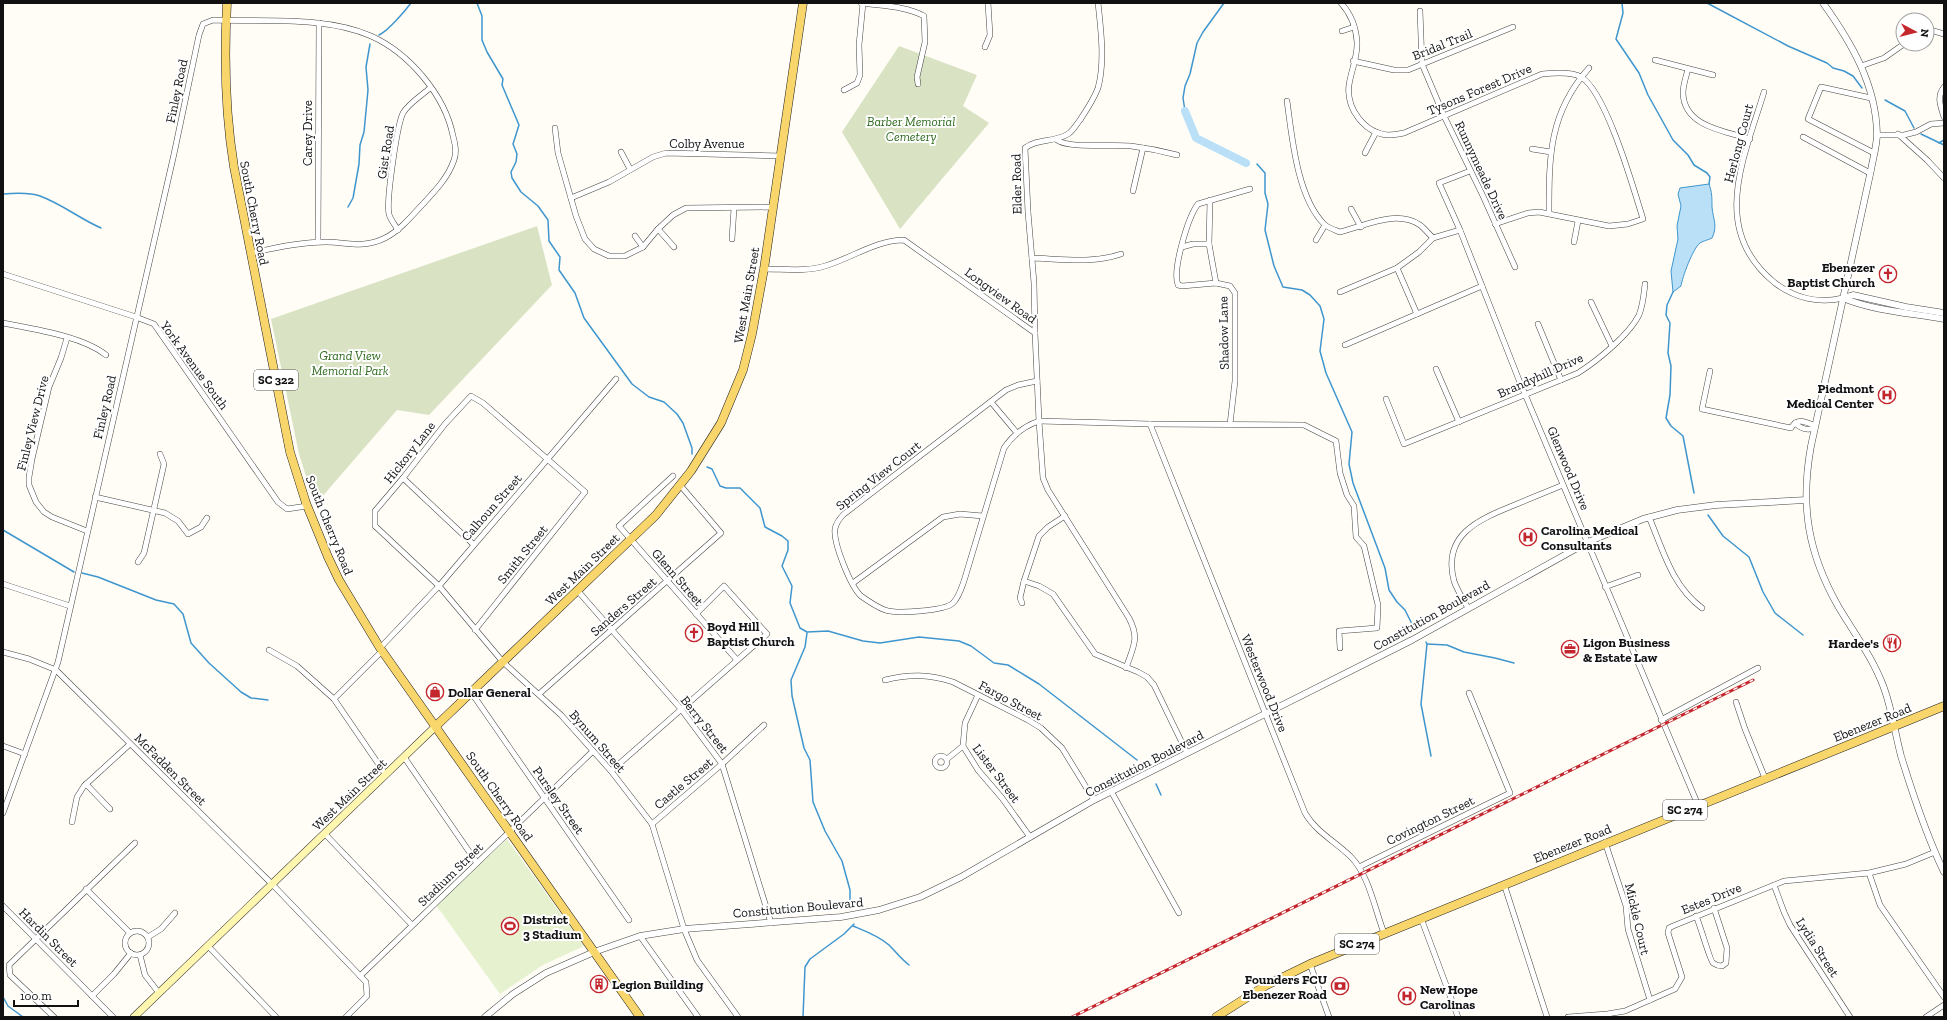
<svg xmlns="http://www.w3.org/2000/svg" width="1947" height="1020" font-family="'Zilla Slab',serif">
<rect width="100%" height="100%" fill="#fffdf5"/>
<g fill="#d9e3c4">
<polygon points="899,46 977,75 963,106 989,123 900,229 842,132"/>
<polygon points="537,226 552,285 429,415 397,410 315,505 299,454 271,319"/>
</g>
<polygon fill="#e6f2cf" points="507,839 584,946 543,965 500,994 436,905"/>
<path fill="#b9e0f7" stroke="#3f96cf" d="M1709,184C1712,192 1712,198 1712,207C1713,219 1718,226 1712,238C1708,240 1703,241 1700,243C1693,248 1682,278 1681,286L1673,292L1671,271L1678,239L1677,226L1681,206L1678,194L1680,188Z"/>
<g fill="none" stroke-linecap="round" stroke-linejoin="round">
<g stroke="#3f96cf" stroke-width="1.5">
<polyline points="477,3 482,16 482,40 487,52 503,79 502,85 519,125 513,144 517,154 516,162 511,172 512,178 521,192 538,206 548,220 549,241 560,257 559,270 575,293 584,318 632,384 649,397 664,402 677,414 683,423 692,448 692,454"/>
<polyline points="1622,3 1623,13 1616,39 1639,73 1648,95 1673,140 1688,155 1694,165 1707,173 1710,177 1709,184"/>
<polyline points="1707,3 1788,46 1827,63 1833,68 1844,71 1853,76 1862,88"/>
<path d="M379,35C388,31 405,11 411,3"/>
<polyline points="1885,100 1905,111 1914,128"/>
<polyline points="1185,111 1183,98 1185,86 1190,74 1197,43 1203,32 1224,3"/>
<polyline points="1921,134 1944,145"/>
<polyline points="1939,143 1944,140"/>
<polyline points="1246,163 1249,164"/>
<polyline points="1257,164 1265,173 1265,193 1268,204 1265,230 1274,266 1283,287 1302,290 1310,295 1320,306 1324,319 1320,351 1326,373 1352,432 1349,464 1353,483 1385,568 1389,590 1397,602 1405,610 1413,626"/>
<path d="M3,194C15,193 29,192 40,196C62,204 80,219 101,228"/>
<polyline points="348,207 353,198 359,164 360,145 364,132 368,90 366,67 370,44"/>
<polyline points="1673,292 1667,305 1666,315 1670,323 1668,353 1671,366 1670,395 1666,418 1671,426 1683,436 1694,493"/>
<polyline points="707,467 712,469 720,486 726,488 740,488 760,508 765,527 782,536 788,541 788,550 782,566 792,586 790,603 800,628 807,632 828,631 863,641 880,643 919,637 959,641 971,646 994,663 1008,665 1039,684 1137,760"/>
<polyline points="1708,515 1723,536 1749,557 1763,592 1775,613 1803,635"/>
<polyline points="3,530 74,572"/>
<polyline points="82,573 98,577 156,600 174,604 183,614 191,643 209,663 241,692 251,698 268,700"/>
<polyline points="807,633 805,647 791,680 792,696 804,748 810,760 813,802 825,831 842,861 850,890 850,901 853,906"/>
<polyline points="1426,642 1427,644 1421,704 1431,756"/>
<polyline points="1427,644 1447,645 1464,652 1495,658 1514,663"/>
<polyline points="1156,784 1161,795"/>
<path d="M853,926C865,931 879,936 889,945C896,952 901,959 909,965"/>
<polyline points="3,997 8,1006 23,1017"/>
<polyline points="803,1017 805,967 810,959 844,934 854,924"/>
</g>
<polyline stroke="#b9e0f7" stroke-width="8" points="1185,111 1196,138 1246,163"/>
<defs>
<g id="minor">
<path d="M861,3C882,6 906,6 924,16L925,42L917,77L918,84"/>
<path d="M1341,3C1351,14 1356,27 1357,42C1358,56 1351,71 1349,85C1346,108 1364,133 1388,135C1393,135 1399,134 1404,133L1542,74C1552,73 1571,71 1581,77C1606,91 1634,190 1643,219L1628,224L1609,226L1539,212L1528,213L1495,224"/>
<polyline points="1420,11 1422,64 1444,116 1483,196 1515,267"/>
<polyline points="1927,29 1944,34"/>
<polyline points="1342,31 1354,27"/>
<polyline points="985,47 990,35 988,3"/>
<polyline points="1655,60 1713,75"/>
<polyline points="1353,61 1394,70 1408,70 1513,27"/>
<polyline points="1861,66 1884,58 1904,44"/>
<path d="M1688,69C1686,77 1683,85 1683,93C1684,127 1725,131 1750,139"/>
<path d="M1944,87C1936,97 1941,107 1944,117"/>
<polyline points="844,90 857,83 860,75 859,45 863,3"/>
<path d="M1764,92C1744,158 1709,230 1775,283C1795,298 1819,304 1843,298"/>
<polyline points="1871,98 1821,87 1808,119 1874,153"/>
<path d="M1287,101C1292,137 1297,197 1324,224C1328,228 1335,230 1340,232C1365,226 1396,209 1420,225C1424,228 1429,234 1433,238"/>
<polyline points="555,128 558,153 576,216 585,239 594,249 609,256 625,256 643,247 658,229 673,215 686,208 773,207"/>
<polyline points="1898,134 1927,160 1944,178"/>
<polyline points="1877,135 1904,135 1916,132 1931,124 1944,123"/>
<polyline points="1803,137 1870,173"/>
<path d="M1057,140C1070,149 1113,144 1131,146C1147,148 1162,151 1177,155"/>
<polyline points="1532,149 1551,152"/>
<polyline points="621,152 630,169"/>
<polyline points="1365,153 1376,132"/>
<polyline points="1470,171 1439,183 1460,230 1519,380 1698,805"/>
<polyline points="1133,191 1143,148"/>
<polyline points="571,198 609,182 653,157 666,153 781,156"/>
<polyline points="1210,200 1209,244 1216,283"/>
<polyline points="1351,209 1361,227"/>
<path d="M1549,213C1549,156 1549,113 1589,68"/>
<polyline points="658,229 674,247"/>
<path d="M398,230C395,225 390,219 389,214C386,201 397,125 403,113C409,103 421,96 430,88"/>
<polyline points="635,236 643,247"/>
<polyline points="732,239 734,208"/>
<polyline points="1316,240 1325,225"/>
<polyline points="318,242 319,23"/>
<polyline points="1574,242 1578,221"/>
<polyline points="1182,247 1193,244 1209,244"/>
<path d="M1032,258C1061,259 1093,264 1121,254"/>
<polyline points="1397,268 1417,314"/>
<path d="M764,269C784,269 806,272 825,266C852,258 876,240 904,240L1035,333L1039,421L1150,424L1304,425L1336,441L1340,473L1347,495L1354,506L1356,537L1364,546L1378,605L1377,628L1339,631L1340,648"/>
<polyline points="3,274 136,317 154,324 278,502 287,509 307,506"/>
<polyline points="1340,292 1397,268 1419,252 1433,238 1460,230"/>
<polyline points="1591,302 1612,346"/>
<path d="M3,323C33,329 82,336 106,355"/>
<polyline points="1538,324 1561,380"/>
<path d="M1035,333L1034,283L1028,212L1025,148C1038,138 1053,143 1068,134C1073,131 1076,125 1080,120C1086,111 1094,99 1098,88C1105,63 1101,29 1098,3"/>
<polyline points="67,338 61,358 49,387 32,459 29,477 29,485 36,502 44,512 52,517 87,531"/>
<polyline points="1345,345 1482,286"/>
<polyline points="1436,369 1459,422"/>
<path d="M1710,371L1702,409L1791,428C1797,418 1804,421 1813,425L1815,428"/>
<path d="M1037,381L1018,385L1006,390L844,514C840,518 836,523 835,529C833,543 851,587 861,596C868,601 877,607 885,610C896,614 945,611 953,603C959,597 961,589 964,581L1004,448C1013,435 1024,426 1039,421L1043,478L1048,490L1129,618C1140,639 1133,647 1126,668"/>
<path d="M1386,399L1404,444L1578,373C1597,361 1629,335 1639,315C1643,305 1644,294 1645,284"/>
<polyline points="991,402 1017,433"/>
<path d="M1795,423C1800,428 1807,431 1815,428"/>
<path d="M1150,424L1305,813C1316,832 1336,842 1351,857C1369,875 1375,910 1384,933"/>
<path d="M1230,424L1235,381V293L1230,286L1216,283L1182,286L1178,285C1172,270 1188,217 1198,204L1250,189"/>
<polyline points="673,476 619,526 737,660"/>
<polyline points="403,478 473,544"/>
<polyline points="95,497 165,513 178,521 188,534 201,527 207,518"/>
<path d="M1649,517C1663,550 1672,586 1702,608"/>
<polyline points="138,562 144,553 164,464 160,454"/>
<polyline points="1024,581 1039,586 1053,594 1095,654 1138,672 1147,677 1154,685 1187,753"/>
<polyline points="853,583 943,517 960,514 983,516"/>
<polyline points="3,584 70,606"/>
<polyline points="1605,587 1638,575"/>
<polyline points="577,590 681,709 722,764 771,923"/>
<polyline points="1022,603 1020,598 1024,581 1039,536 1048,527 1065,516"/>
<path d="M1468,608C1463,599 1457,590 1454,581C1442,535 1478,520 1512,506C1529,499 1546,492 1563,485"/>
<polyline points="475,630 585,492 483,403 471,396 445,424 403,478 375,511 375,526 439,586 503,662 561,715 611,771 652,824 684,929 697,960 738,1017"/>
<polyline points="380,648 439,586 616,379"/>
<polyline points="269,650 297,666 334,699 386,775"/>
<polyline points="3,652 29,659 56,670 272,884 366,982 367,996 346,1017"/>
<path d="M885,680C909,674 929,674 953,682L1028,720L1041,728L1062,748L1094,800"/>
<polyline points="471,692 629,920"/>
<polyline points="539,694 721,533 680,485"/>
<polyline points="978,695 965,723 963,746 978,770 1002,798 1030,837"/>
<polyline points="334,699 382,651"/>
<polyline points="1736,702 1745,729 1765,778"/>
<polyline points="1661,720 1758,668"/>
<polyline points="3,746 25,754"/>
<circle cx="941" cy="762" r="6"/>
<polyline points="404,757 477,863"/>
<polyline points="947,759 963,746"/>
<polyline points="611,771 767,634 724,586 696,614"/>
<polyline points="86,784 110,809"/>
<polyline points="1111,791 1179,913"/>
<path d="M3,813L58,662L174,154L199,35L203,24L213,20C264,22 325,16 371,36C409,53 445,95 453,136C455,143 457,153 454,160C448,178 434,192 421,206C410,218 399,231 385,238C363,249 348,242 326,242C301,242 275,248 251,253"/>
<polyline points="72,822 77,797 84,786 130,744"/>
<polyline points="652,824 722,764 764,725"/>
<polyline points="325,834 412,925"/>
<polyline points="1605,842 1626,906 1628,929 1650,1000"/>
<polyline points="1359,867 1510,793 1469,693"/>
<polyline points="1869,873 1880,905 1944,997"/>
<polyline points="1504,884 1547,1017"/>
<polyline points="1774,885 1784,912 1790,925 1850,1017"/>
<polyline points="86,889 130,933"/>
<polyline points="3,906 113,1017"/>
<path d="M1696,916C1700,924 1710,961 1713,963C1716,965 1719,966 1722,966L1726,963L1727,948L1714,908"/>
<polyline points="1421,918 1458,1017"/>
<circle cx="137" cy="943" r="12"/>
<polyline points="640,936 698,1017"/>
<polyline points="148,937 161,929 175,913"/>
<polyline points="208,946 276,1017"/>
<polyline points="140,955 145,975 159,993"/>
<polyline points="1310,964 1329,1017"/>
<polyline points="360,976 592,752"/>
<polyline points="92,996 114,974 131,953"/>
<polyline points="54,1017 10,975 9,965 135,843"/>
<polyline points="1568,1017 1607,1014 1625,1011 1675,989 1682,977 1668,933 1669,928 1673,926 1784,881 1869,873 1906,864 1935,852"/>
<polyline points="1926,1017 1944,1005"/>
</g>
<g id="tertiary">
<path d="M1823,3C1851,42 1876,84 1877,134C1877,145 1873,158 1871,170L1811,446C1800,506 1808,553 1838,606C1854,633 1873,658 1884,688C1892,710 1895,733 1901,756C1913,795 1926,835 1944,872"/>
<path d="M1843,298C1874,311 1911,313 1944,319"/>
<polyline points="1843,298 1853,295 1906,307 1944,313"/>
<polyline points="485,1017 513,994 546,973 594,952 640,936 684,929 841,917 879,910 920,897 961,877 1094,800 1412,640 1588,542 1643,519 1677,510 1716,505 1806,500"/>
</g>
<polyline id="secondary" points="134,1017 436,726"/>
<g id="primary">
<path d="M227,3C224,58 225,112 234,167L290,452L306,503L328,557L339,580L380,648L640,1017"/>
<polyline points="436,726 656,515 691,471 721,423 743,370 752,334 764,269 803,3"/>
<polyline points="1216,1017 1265,986 1310,964 1944,706"/>
</g>
</defs>
<use href="#minor" stroke="#444" stroke-width="6"/>
<use href="#tertiary" stroke="#444" stroke-width="7"/>
<use href="#secondary" stroke="#333" stroke-width="8"/>
<use href="#primary" stroke="#222" stroke-width="9"/>
<use href="#minor" stroke="#fff" stroke-width="5"/>
<use href="#tertiary" stroke="#fff" stroke-width="6"/>
<use href="#secondary" stroke="#fff6b0" stroke-width="7"/>
<use href="#primary" stroke="#f9d66b" stroke-width="8"/>
<defs>
<polyline id="rail" points="1072,1017 1753,680"/>
</defs>
<use href="#rail" stroke="#c4262e" stroke-width="3"/>
<use href="#rail" stroke="#fff" stroke-width="1.5" stroke-dasharray="4.5" stroke-linecap="butt"/>
</g>
<defs>
<symbol id="church-ring" viewBox="-11 -11 22 22"><circle r="9.5" fill="#fff" stroke="#c4262e" stroke-width="1.5"/><path d="M-1.2-6h2.4v3.5h3.3v2.4h-3.3V6h-2.4V-.1h-3.3v-2.4h3.3Z" fill="#c4262e"/></symbol>
<symbol id="hospital-ring" viewBox="-11 -11 22 22"><circle r="9.5" fill="#fff" stroke="#c4262e" stroke-width="1.5"/><path d="M-5-5h3v3.5h4V-5h3V5h-3V1.5h-4V5h-3Z" fill="#c4262e"/></symbol>
<symbol id="restaurant-ring" viewBox="-11 -11 22 22"><circle r="9.5" fill="#fff" stroke="#c4262e" stroke-width="1.5"/><path d="M-5-6h1v4h1v-4h1v4h1v-4h1v5L-1.5 .5V6h-2V.5L-5-1ZM5-6V6H3V1.5H1.5Q1.5-4 5-6Z" fill="#c4262e"/></symbol>
<symbol id="office-ring" viewBox="-11 -11 22 22"><circle r="9.5" fill="#fff" stroke="#c4262e" stroke-width="1.5"/><path d="M-6-3h4V-5.5h4V-3h4V5H-6ZM-1-4.5V-3h2v-1.5ZM-6 0V1H6V0Z" fill="#c4262e"/></symbol>
<symbol id="shop-ring" viewBox="-11 -11 22 22"><circle r="9.5" fill="#fff" stroke="#c4262e" stroke-width="1.5"/><path d="M-5-2.5h2.3a2.7 3.5 0 0 1 5.4 0H5L5.5 6h-11ZM-1.5-2.5h3a1.5 2.3 0 0 0-3 0Z" fill="#c4262e"/></symbol>
<symbol id="stadium-ring" viewBox="-11 -11 22 22"><circle r="9.5" fill="#fff" stroke="#c4262e" stroke-width="1.5"/><path d="M0-5a6.5 5 0 1 0 0 10a6.5 5 0 1 0 0-10ZM-3.5-1.8h7v3.6h-7Z" fill="#c4262e"/></symbol>
<symbol id="building-ring" viewBox="-11 -11 22 22"><circle r="9.5" fill="#fff" stroke="#c4262e" stroke-width="1.5"/><path d="M-4-6H4V6H1V3H-1V6H-4ZM-2.5-4.3h1.7v1.8h-1.7ZM.8-4.3h1.7v1.8H.8ZM-2.5-1h1.7V.8h-1.7ZM.8-1h1.7V.8H.8Z" fill="#c4262e"/></symbol>
<symbol id="bank-ring" viewBox="-11 -11 22 22"><circle r="9.5" fill="#fff" stroke="#c4262e" stroke-width="1.5"/><path d="M-6-4H6V4H-6ZM0-2.3a2.3 2.3 0 1 0 0 4.6a2.3 2.3 0 1 0 0-4.6Z" fill="#c4262e"/></symbol>
</defs>
<g fill-rule="evenodd">
<use href="#church-ring" x="1878" y="264" width="20" height="20"/>
<use href="#hospital-ring" x="1877" y="385" width="20" height="20"/>
<use href="#hospital-ring" x="1518" y="527" width="20" height="20"/>
<use href="#church-ring" x="684" y="623" width="20" height="20"/>
<use href="#restaurant-ring" x="1882" y="633" width="20" height="20"/>
<use href="#office-ring" x="1560" y="639" width="20" height="20"/>
<use href="#shop-ring" x="425" y="682" width="20" height="20"/>
<use href="#stadium-ring" x="500" y="916" width="20" height="20"/>
<use href="#building-ring" x="589" y="974" width="20" height="20"/>
<use href="#bank-ring" x="1330" y="976" width="20" height="20"/>
<use href="#hospital-ring" x="1397" y="986" width="20" height="20"/>
</g>
<g text-anchor="middle" stroke-width="4" stroke-linejoin="round" paint-order="stroke">
<g fill="#fff" stroke="#585858" stroke-width="1">
<rect x="254" y="370" width="44" height="20" rx="3"/>
<rect x="1663" y="800" width="44" height="20" rx="3"/>
<rect x="1335" y="934" width="44" height="20" rx="3"/>
</g>
<g font-size="12" font-weight="bold" fill="#111">
<text x="276" y="384">SC 322</text>
<text x="1685" y="814">SC 274</text>
<text x="1357" y="948">SC 274</text>
</g>
<g font-size="13" fill="#111" stroke="#fff">
<text transform="translate(1442 44) rotate(-22)" y="5">Bridal Trail</text>
<text transform="translate(1479 89) rotate(-23)" y="5">Tysons Forest Drive</text>
<text transform="translate(176 91) rotate(-78)" y="5">Finley Road</text>
<text transform="translate(307 133) rotate(-90)" y="5">Carey Drive</text>
<text x="707" y="148">Colby Avenue</text>
<text transform="translate(1738 143) rotate(-75)" y="5">Herlong Court</text>
<text transform="translate(385 152) rotate(-81)" y="5">Gist Road</text>
<text transform="translate(1482 170) rotate(65)" y="5">Runnymeade Drive</text>
<text transform="translate(1016 184) rotate(-91)" y="5">Elder Road</text>
<text transform="translate(255 213) rotate(79)" y="5">South Cherry Road</text>
<text transform="translate(746 295) rotate(-80)" y="5">West Main Street</text>
<text transform="translate(1001 295) rotate(36)" y="5">Longview Road</text>
<text transform="translate(1223 333) rotate(-91)" y="5">Shadow Lane</text>
<text transform="translate(195 365) rotate(54)" y="5">York Avenue South</text>
<text transform="translate(1540 375) rotate(-24)" y="5">Brandyhill Drive</text>
<text transform="translate(104 407) rotate(-77)" y="5">Finley Road</text>
<text transform="translate(32 423) rotate(-76)" y="5">Finley View Drive</text>
<text transform="translate(409 452) rotate(-52)" y="5">Hickory Lane</text>
<text transform="translate(1569 468) rotate(67)" y="5">Glenwood Drive</text>
<text transform="translate(878 475) rotate(-38)" y="5">Spring View Court</text>
<text transform="translate(491 507) rotate(-49)" y="5">Calhoun Street</text>
<text transform="translate(330 525) rotate(68)" y="5">South Cherry Road</text>
<text transform="translate(522 554) rotate(-51)" y="5">Smith Street</text>
<text transform="translate(582 569) rotate(-44)" y="5">West Main Street</text>
<text transform="translate(678 577) rotate(49)" y="5">Glenn Street</text>
<text transform="translate(623 606) rotate(-41)" y="5">Sanders Street</text>
<text transform="translate(1431 615) rotate(-29)" y="5">Constitution Boulevard</text>
<text transform="translate(1265 683) rotate(68)" y="5">Westerwood Drive</text>
<text transform="translate(1011 700) rotate(28)" y="5">Fargo Street</text>
<text transform="translate(1872 722) rotate(-22)" y="5">Ebenezer Road</text>
<text transform="translate(705 724) rotate(52)" y="5">Berry Street</text>
<text transform="translate(598 741) rotate(49)" y="5">Bynum Street</text>
<text transform="translate(1144 763) rotate(-27)" y="5">Constitution Boulevard</text>
<text transform="translate(171 769) rotate(45)" y="5">McFadden Street</text>
<text transform="translate(997 773) rotate(53)" y="5">Lister Street</text>
<text transform="translate(683 783) rotate(-40)" y="5">Castle Street</text>
<text transform="translate(349 794) rotate(-44)" y="5">West Main Street</text>
<text transform="translate(500 796) rotate(55)" y="5">South Cherry Road</text>
<text transform="translate(559 800) rotate(55)" y="5">Pursley Street</text>
<text transform="translate(1430 820) rotate(-26)" y="5">Covington Street</text>
<text transform="translate(1572 843) rotate(-22)" y="5">Ebenezer Road</text>
<text transform="translate(450 874) rotate(-44)" y="5">Stadium Street</text>
<text transform="translate(1711 898) rotate(-22)" y="5">Estes Drive</text>
<text transform="translate(798 907) rotate(-5)" y="5">Constitution Boulevard</text>
<text transform="translate(1638 919) rotate(77)" y="5">Mickle Court</text>
<text transform="translate(49 937) rotate(45)" y="5">Hardin Street</text>
<text transform="translate(1818 947) rotate(57)" y="5">Lydia Street</text>
</g>
<g font-size="13" font-style="italic" fill="#2f6b1f" stroke="#fff">
<text x="911" y="126">Barber Memorial<tspan x="911" dy="15">Cemetery</tspan></text>
<text x="350" y="360">Grand View<tspan x="350" dy="15">Memorial Park</tspan></text>
</g>
<g font-size="13" font-weight="bold" fill="#111" stroke="#fff" text-anchor="start">
<text x="1875" y="272" text-anchor="end">Ebenezer<tspan x="1875" dy="15">Baptist Church</tspan></text>
<text x="1874" y="393" text-anchor="end">Piedmont<tspan x="1874" dy="15">Medical Center</tspan></text>
<text x="1541" y="535">Carolina Medical<tspan x="1541" dy="15">Consultants</tspan></text>
<text x="707" y="631">Boyd Hill<tspan x="707" dy="15">Baptist Church</tspan></text>
<text x="1583" y="647">Ligon Business<tspan x="1583" dy="15">&amp; Estate Law</tspan></text>
<text x="1879" y="648" text-anchor="end">Hardee's</text>
<text x="448" y="697">Dollar General</text>
<text x="523" y="924">District<tspan x="523" dy="15">3 Stadium</tspan></text>
<text x="1327" y="984" text-anchor="end">Founders FCU<tspan x="1327" dy="15">Ebenezer Road</tspan></text>
<text x="612" y="989">Legion Building</text>
<text x="1420" y="994">New Hope<tspan x="1420" dy="15">Carolinas</tspan></text>
</g>
</g>
<rect width="1947" height="1020" fill="none" stroke="#111111" stroke-width="8"/>
<g transform="translate(1915 32) rotate(97)"><circle r="19" fill="#ffffff" stroke="#a0a0a0"/>
<path d="M0-3L7 15L0 10L-7 15Z" fill="#c4262e"/>
<text y="-6" font-size="11" font-weight="bold" text-anchor="middle" fill="#111111">N</text>
</g>
<path d="M14 1000v6h64v-6" fill="none" stroke="#111111" stroke-width="2"/>
<text x="20" y="1000" font-size="12" fill="#111111" stroke="#ffffff" stroke-width="3" paint-order="stroke">100 m</text>
</svg>
